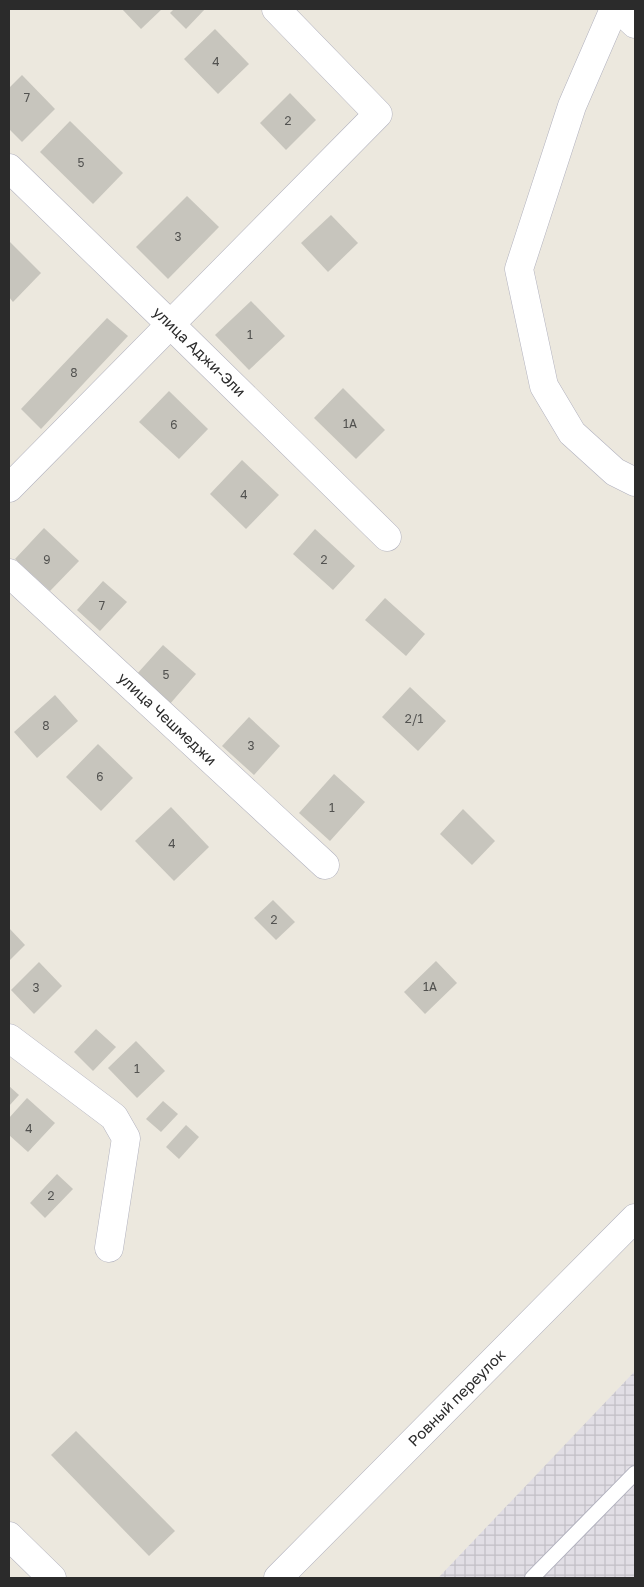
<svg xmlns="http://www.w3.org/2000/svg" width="644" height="1587" font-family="'Golos Text',sans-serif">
<defs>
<pattern id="industrial-grid" width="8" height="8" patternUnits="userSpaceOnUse" patternTransform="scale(1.25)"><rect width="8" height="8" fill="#e1dee5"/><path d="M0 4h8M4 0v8" fill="none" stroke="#c1bfc5"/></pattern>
</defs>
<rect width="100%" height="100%" fill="#ece8de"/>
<polygon fill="url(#industrial-grid)" points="635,1371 635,1578 438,1578"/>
<g fill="#c7c5bd">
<polygon points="122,9 162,9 141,29"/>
<polygon points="174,9 205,9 186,29 170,13"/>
<polygon points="215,29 249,64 218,94 184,59"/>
<polygon points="22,75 55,109 22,142 9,129 9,88"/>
<polygon points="290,93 316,120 286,150 260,123"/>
<polygon points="70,121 123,173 93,204 40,152"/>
<polygon points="187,196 219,227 168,279 136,247"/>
<polygon points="331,215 358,243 328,272 301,243"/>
<polygon points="9,241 41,273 13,302 9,297"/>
<polygon points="251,301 285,336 249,370 215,335"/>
<polygon points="107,318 128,336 41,429 21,409"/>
<polygon points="343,388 385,430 356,459 314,418"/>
<polygon points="169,391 208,429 179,459 139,422"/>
<polygon points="242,460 279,495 246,529 210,494"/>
<polygon points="44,528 79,561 50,591 15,559"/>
<polygon points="315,529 355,566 333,590 293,554"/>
<polygon points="103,581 127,602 100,631 77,610"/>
<polygon points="385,598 425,634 406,656 365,620"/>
<polygon points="163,645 196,674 169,705 136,675"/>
<polygon points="410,687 446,721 418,751 382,717"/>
<polygon points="55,695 78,721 37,758 14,732"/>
<polygon points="249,717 280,746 254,775 222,746"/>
<polygon points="98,744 133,778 101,811 66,777"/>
<polygon points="334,774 365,802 330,841 299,813"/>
<polygon points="171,807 209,847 174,881 135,841"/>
<polygon points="463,809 495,841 472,865 440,834"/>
<polygon points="273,900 295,922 276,940 254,918"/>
<polygon points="9,928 25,945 9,961"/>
<polygon points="436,961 457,983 425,1014 404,992"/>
<polygon points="39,962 62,986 34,1014 11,990"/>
<polygon points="96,1029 116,1047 93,1071 74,1052"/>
<polygon points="136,1041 165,1071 137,1098 108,1068"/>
<polygon points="9,1086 19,1095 9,1106"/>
<polygon points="27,1098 55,1123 28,1152 9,1135 9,1118"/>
<polygon points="163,1101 178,1114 161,1132 146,1119"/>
<polygon points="186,1125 199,1137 179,1159 166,1147"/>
<polygon points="57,1174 73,1189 45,1218 30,1203"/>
<polygon points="76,1431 175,1531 149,1556 51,1455"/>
</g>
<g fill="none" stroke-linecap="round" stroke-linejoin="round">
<defs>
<polyline id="service" points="532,1578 635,1473"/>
<g id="minor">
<polyline points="9,168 170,324 387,537"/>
<polyline points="9,488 378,114 276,9"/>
<polyline points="9,573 325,865"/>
<polyline points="9,1038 114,1117 126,1138 109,1248"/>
</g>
<g id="tertiary">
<polyline points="614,9 572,106 519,269 544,386 572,433 615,472 635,482"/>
<polyline points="9,1536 52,1578"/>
<polyline points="278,1578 635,1218"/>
</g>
<polyline id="secondary" points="619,9 635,24"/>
</defs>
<use href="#service" stroke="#b1b1be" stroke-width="16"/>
<use href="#minor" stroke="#b1b1be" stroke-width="29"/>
<use href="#tertiary" stroke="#b1b1be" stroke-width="29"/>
<use href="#secondary" stroke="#b1b1be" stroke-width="29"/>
<use href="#service" stroke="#fff" stroke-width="14"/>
<use href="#minor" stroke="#fff" stroke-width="28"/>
<use href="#tertiary" stroke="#fff" stroke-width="28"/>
<use href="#secondary" stroke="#fff" stroke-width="28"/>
</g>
<g text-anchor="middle" stroke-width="5" stroke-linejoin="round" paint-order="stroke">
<g font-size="12" fill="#525250">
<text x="216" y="66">4</text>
<text x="27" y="102">7</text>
<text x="288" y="125">2</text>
<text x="81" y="167">5</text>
<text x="178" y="241">3</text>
<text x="250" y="339">1</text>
<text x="74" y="377">8</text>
<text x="350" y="428">1А</text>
<text x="174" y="429">6</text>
<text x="244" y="499">4</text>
<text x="47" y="564">9</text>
<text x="324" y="564">2</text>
<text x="102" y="610">7</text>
<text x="166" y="679">5</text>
<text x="414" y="723">2/1</text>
<text x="46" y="730">8</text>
<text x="251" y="750">3</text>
<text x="100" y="781">6</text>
<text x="332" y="812">1</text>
<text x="172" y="848">4</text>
<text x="274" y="924">2</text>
<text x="430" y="991">1А</text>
<text x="36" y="992">3</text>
<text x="137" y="1073">1</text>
<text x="29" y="1133">4</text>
<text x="51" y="1200">2</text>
</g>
<g font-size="15" fill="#2b2b2b" stroke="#fff">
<text transform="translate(199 352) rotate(44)" y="5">улица Аджи-Эли</text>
<text transform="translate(167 719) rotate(43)" y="5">улица Чешмеджи</text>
<text transform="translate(457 1398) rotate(-45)" y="5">Ровный переулок</text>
</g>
</g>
<rect width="644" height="1587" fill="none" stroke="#2b2b2b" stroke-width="20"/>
</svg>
